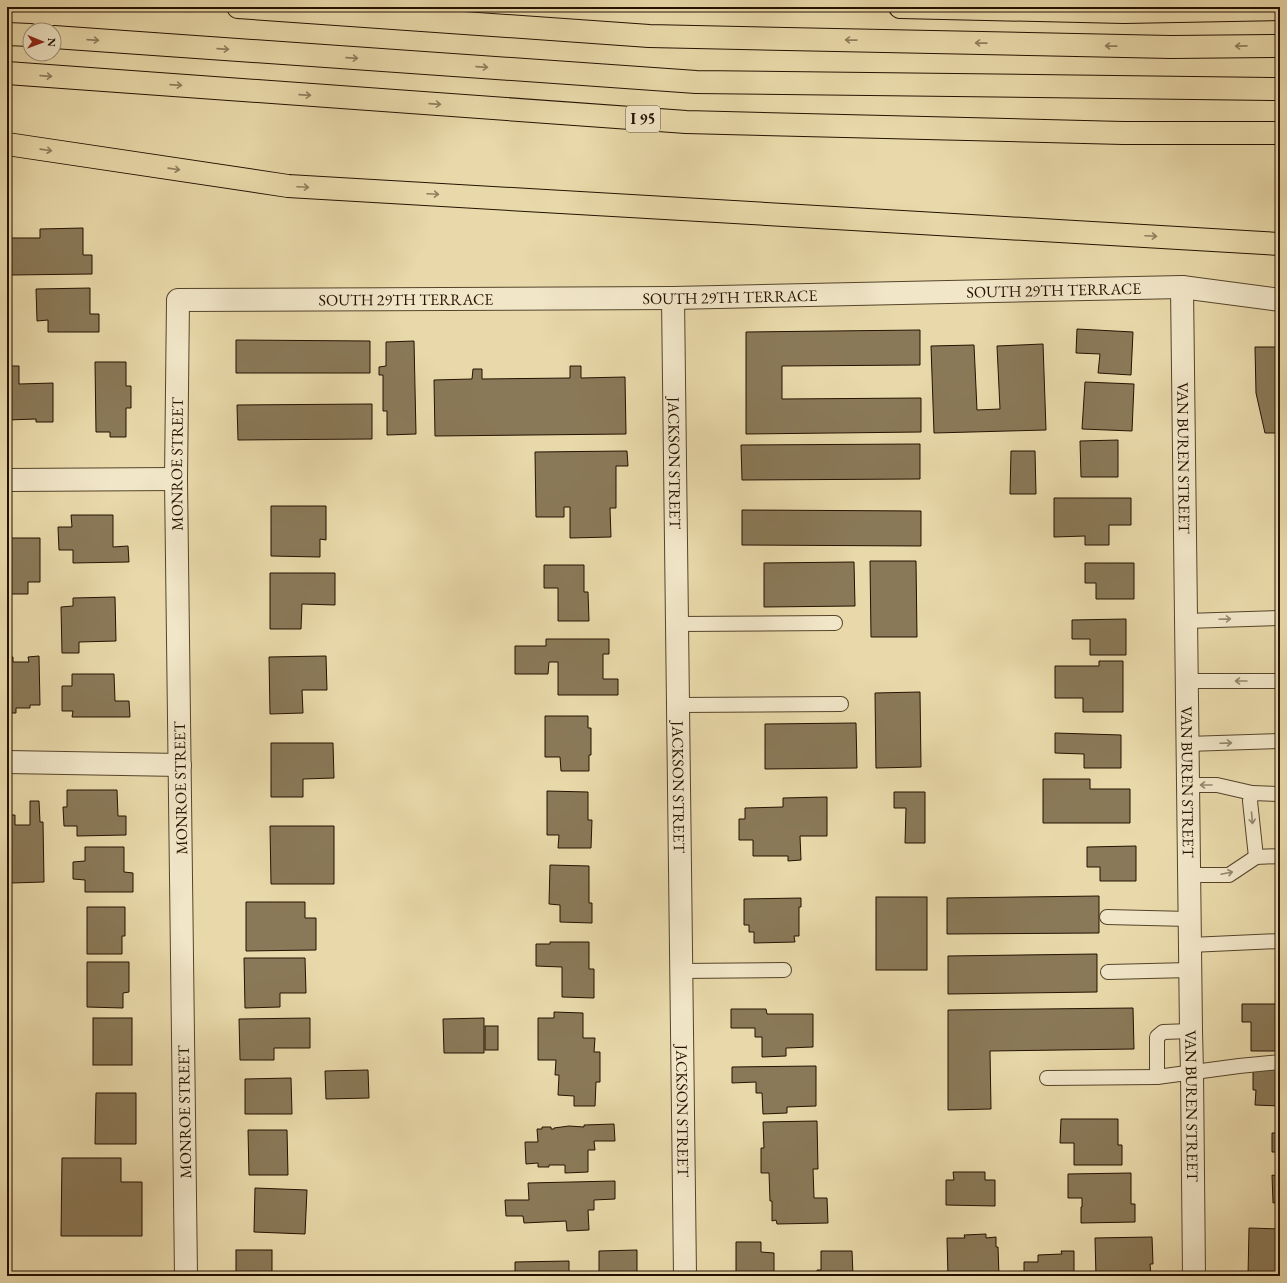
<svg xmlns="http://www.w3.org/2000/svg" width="1287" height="1283" font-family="'EB Garamond',serif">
<rect width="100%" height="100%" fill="#e9d9aa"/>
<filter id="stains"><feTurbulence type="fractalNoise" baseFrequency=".005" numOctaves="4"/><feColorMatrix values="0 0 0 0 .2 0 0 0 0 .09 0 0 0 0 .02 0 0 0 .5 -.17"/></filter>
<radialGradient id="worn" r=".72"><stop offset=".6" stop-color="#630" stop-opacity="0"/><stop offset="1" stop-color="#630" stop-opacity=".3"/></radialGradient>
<g fill="#8a7958" stroke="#241200">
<polygon points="83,228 83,255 92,255 92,274 11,275 11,238 40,238 40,229"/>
<polygon points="90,288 90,314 99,314 99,332 48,332 48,320 37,321 36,289"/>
<polygon points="1077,329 1133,332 1131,375 1098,373 1100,354 1076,353"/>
<polygon points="920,330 920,365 782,366 782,399 921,398 921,432 746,434 746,332"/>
<polygon points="236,340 370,341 370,373 236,373"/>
<polygon points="414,341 416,434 387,435 387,411 383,411 383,375 379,375 379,367 386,366 386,342"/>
<polygon points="1043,344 1046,430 934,433 931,346 974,345 977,410 1000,409 997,346"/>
<polygon points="1255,347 1280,347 1280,422 1278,422 1279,433 1265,433 1256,393"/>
<polygon points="95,362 126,362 126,386 131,386 131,408 126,408 126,437 110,437 110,432 96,432"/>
<polygon points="7,366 19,366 19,384 53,383 53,422 36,422 36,419 7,420"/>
<polygon points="570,366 581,366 581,378 625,377 626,434 435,436 434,380 472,379 473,369 482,369 482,379 570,378"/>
<polygon points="1085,382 1134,384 1132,431 1082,429"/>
<polygon points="372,404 372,439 238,440 237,405"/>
<polygon points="1118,440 1118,477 1081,477 1080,441"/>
<polygon points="920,444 920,479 742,480 741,445"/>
<polygon points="627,451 628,466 616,466 616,508 610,508 611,537 570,538 570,507 564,507 564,517 536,517 535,452"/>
<polygon points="1011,451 1035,451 1036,494 1010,494"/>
<polygon points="1054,498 1131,498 1131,525 1109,525 1109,545 1085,545 1085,536 1054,537"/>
<polygon points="271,506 326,506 326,540 320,539 320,557 271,556"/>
<polygon points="742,510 921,511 921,546 742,545"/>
<polygon points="71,515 113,515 113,547 128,546 129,562 73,563 73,550 59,550 58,527 72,527"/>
<polygon points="7,538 40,538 40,582 28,582 28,594 7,594"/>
<polygon points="870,561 916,561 917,637 871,637"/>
<polygon points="854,562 855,606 764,607 764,563"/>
<polygon points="1085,563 1134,563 1134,599 1096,599 1096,583 1085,583"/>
<polygon points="544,565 584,565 584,592 588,592 589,621 558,621 558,588 544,588"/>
<polygon points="270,573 335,573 335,605 302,604 301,629 270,629"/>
<polygon points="115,597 116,641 79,642 79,653 62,653 61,607 73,606 73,598"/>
<polygon points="1126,619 1126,655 1090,655 1090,639 1072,639 1072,620"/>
<polygon points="546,639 609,639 609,654 603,654 603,679 618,679 618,695 558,695 558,662 549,662 548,674 515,674 515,646 546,646"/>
<polygon points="39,656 40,705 30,705 30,708 16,708 16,713 7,713 7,657 13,657 13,662 29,662 28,657"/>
<polygon points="326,656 327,690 302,690 303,713 270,714 269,657"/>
<polygon points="1099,661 1123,661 1123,712 1083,712 1083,698 1055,698 1055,666 1099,666"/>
<polygon points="72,674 114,674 115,701 129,701 130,717 72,717 73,711 62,711 62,686 72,686"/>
<polygon points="920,692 921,767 876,768 875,693"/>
<polygon points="545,716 588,716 588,728 591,728 591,755 589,755 589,771 561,771 560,757 545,757"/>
<polygon points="856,723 857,768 765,769 765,724"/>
<polygon points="1055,733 1121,735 1121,768 1084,768 1084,754 1055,753"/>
<polygon points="271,743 333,743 334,778 303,779 303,797 271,797"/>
<polygon points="1043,779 1090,779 1090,789 1130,789 1130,823 1043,823"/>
<polygon points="67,790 117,790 118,816 126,816 126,835 77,836 77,826 64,826 63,807 67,807"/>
<polygon points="547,791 588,792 588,820 592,820 591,848 558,848 559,835 547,835"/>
<polygon points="894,792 925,792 925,843 905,843 906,808 894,808"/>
<polygon points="827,797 827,836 800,836 801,860 788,861 788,856 753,856 753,840 739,840 739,819 745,819 745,808 783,807 783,798"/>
<polygon points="30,801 39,801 40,822 43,822 44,882 11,883 11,867 7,867 7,815 15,815 15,825 30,825"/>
<polygon points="270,826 334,826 334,884 271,884"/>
<polygon points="1136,846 1136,881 1100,881 1100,867 1087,867 1087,847"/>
<polygon points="85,847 124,847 124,872 133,873 133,892 85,892 85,880 73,879 73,862 85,861"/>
<polygon points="550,865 589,866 589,903 592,903 592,923 560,922 560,905 549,904"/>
<polygon points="1099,896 1099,933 947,934 947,898"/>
<rect x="876" y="897" width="51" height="73"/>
<polygon points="801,898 801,907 799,907 799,936 794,936 795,942 754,943 754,932 749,932 749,925 744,925 744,899"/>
<polygon points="246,902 305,902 305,918 316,918 316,950 246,951"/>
<polygon points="87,907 125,907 125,936 122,936 122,954 87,954"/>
<polygon points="550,942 589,942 589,969 594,969 594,998 562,997 562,967 536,966 536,944 550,944"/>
<polygon points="1097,954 1097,992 948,994 948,956"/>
<polygon points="244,958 305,958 306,993 280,993 280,1007 245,1008"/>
<polygon points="87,962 129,962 129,992 123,993 123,1008 87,1007"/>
<polygon points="1242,1004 1280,1004 1280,1051 1251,1051 1251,1022 1242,1022"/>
<polygon points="1133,1008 1134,1049 990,1051 991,1109 948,1110 948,1010"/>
<polygon points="731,1009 766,1009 767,1014 813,1014 813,1047 786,1048 786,1056 762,1057 762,1037 755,1037 755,1028 731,1028"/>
<polygon points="554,1012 583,1013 583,1038 595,1038 594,1052 600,1052 600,1082 596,1082 595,1106 574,1106 574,1096 558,1095 559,1075 555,1075 556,1060 538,1060 538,1018 554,1018"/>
<rect x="93" y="1018" width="39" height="47"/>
<polygon points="310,1018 310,1048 274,1048 274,1060 240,1060 239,1019"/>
<polygon points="484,1018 484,1053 444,1053 443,1019"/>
<rect x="485" y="1026" width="13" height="24"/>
<polygon points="816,1066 816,1106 787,1107 787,1113 763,1114 762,1093 756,1093 756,1082 732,1083 732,1067"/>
<polygon points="1253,1069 1280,1069 1280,1106 1255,1105 1256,1090 1253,1090"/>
<polygon points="368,1070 369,1098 326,1099 325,1071"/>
<polygon points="291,1078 292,1114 245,1114 245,1079"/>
<polygon points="96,1093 136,1093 136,1144 95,1144"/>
<polygon points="1061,1119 1118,1119 1118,1145 1122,1145 1122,1165 1074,1165 1074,1143 1060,1143"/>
<polygon points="817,1121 818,1169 813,1169 814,1198 827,1198 828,1223 777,1224 776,1220 772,1221 772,1201 770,1201 769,1173 761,1173 761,1148 764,1148 763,1122"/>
<polygon points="614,1124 615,1141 594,1141 595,1150 588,1150 588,1172 565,1173 565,1165 549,1165 549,1167 538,1167 538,1163 526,1164 525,1142 538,1142 537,1129 542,1129 542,1127 551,1127 551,1129 554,1129 554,1128 569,1126 584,1127 584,1125"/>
<polygon points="248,1130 287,1130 288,1175 249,1175"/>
<polygon points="1272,1133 1280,1133 1280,1202 1273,1203 1272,1175 1277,1176 1277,1152 1272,1152"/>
<polygon points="62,1158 121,1158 121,1182 142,1182 142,1236 61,1236"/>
<polygon points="953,1172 985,1172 985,1180 995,1180 995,1206 946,1205 946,1180 954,1180"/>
<polygon points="1131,1173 1131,1204 1135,1204 1135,1222 1081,1223 1081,1207 1082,1207 1082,1198 1068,1198 1068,1174"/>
<polygon points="615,1181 615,1199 594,1200 594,1210 588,1210 589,1230 567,1231 566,1221 524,1223 523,1216 506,1216 505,1200 529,1200 528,1183"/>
<polygon points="255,1188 307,1190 305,1234 254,1232"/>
<polygon points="1249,1228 1280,1229 1280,1276 1248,1276"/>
<polygon points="986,1234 986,1238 996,1237 996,1247 998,1247 999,1276 948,1276 947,1238 965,1238 964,1235"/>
<polygon points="1152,1237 1153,1264 1150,1264 1151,1276 1096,1276 1095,1238"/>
<polygon points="736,1242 761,1242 761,1252 774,1253 774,1276 736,1276"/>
<rect x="236" y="1250" width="36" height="26"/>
<polygon points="637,1250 637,1272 639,1272 639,1276 599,1276 599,1251"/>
<polygon points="821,1251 852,1251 853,1276 817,1276 817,1270 821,1270"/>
<polygon points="1061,1251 1074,1251 1074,1276 1024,1276 1024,1262 1038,1262 1038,1255 1062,1254"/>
<polygon points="569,1261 569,1276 515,1276 515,1262"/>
<polygon points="498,1272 498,1276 448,1276 448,1273"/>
<polygon points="99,1273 120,1273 120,1276 98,1276"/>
</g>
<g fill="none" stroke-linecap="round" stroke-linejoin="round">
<defs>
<g id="lane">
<polyline points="1186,621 1280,618"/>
<polyline points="677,624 835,623"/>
<polyline points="1186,681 1280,681"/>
<polyline points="678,705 841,704"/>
<polyline points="1187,744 1280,741"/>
<polyline points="1188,785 1217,785 1252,793"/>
<polyline points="1256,857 1250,801 1252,793 1280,794"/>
<polyline points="1189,875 1229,875 1256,857 1280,856"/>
<polyline points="1107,917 1189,919"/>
<polyline points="1190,945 1280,941"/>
<polyline points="681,971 784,970"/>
<polyline points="1108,972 1190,970"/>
<polyline points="1191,1031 1163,1032 1157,1037 1157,1077 1239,1066 1280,1062"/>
<polyline points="1047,1078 1157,1077"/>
</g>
<g id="street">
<path id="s1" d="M1182,287L1191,1031L1192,1072L1194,1276"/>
<path id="s2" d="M673,298L685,1276"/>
<polyline points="7,480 176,479"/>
<polyline points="7,762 180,765"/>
<path id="s3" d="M186,1276L176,479L178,300L673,298L1182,287L1280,300"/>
</g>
<g id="highway">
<polyline points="238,7 649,36 1171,47 1280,46"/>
<polyline points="900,7 1124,12 1280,9"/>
<polyline points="7,34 30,35"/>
<polyline points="54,37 696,82 1280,89"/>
<polyline points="7,73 686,122 1123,133 1280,133"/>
<polyline points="7,144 288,186 1280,244"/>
</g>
</defs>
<use href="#lane" stroke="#55442a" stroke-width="16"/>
<use href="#street" stroke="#55442a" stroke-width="24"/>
<use href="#highway" stroke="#241200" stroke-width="24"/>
<use href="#lane" stroke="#f1e6c8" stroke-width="14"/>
<use href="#street" stroke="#f1e6c8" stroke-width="22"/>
<use href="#highway" stroke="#e9d9aa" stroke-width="22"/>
</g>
<defs><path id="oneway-shaft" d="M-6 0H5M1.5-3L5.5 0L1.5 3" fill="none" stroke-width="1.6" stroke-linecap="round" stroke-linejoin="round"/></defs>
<g stroke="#907f5e">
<use href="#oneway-shaft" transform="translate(93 40) rotate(4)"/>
<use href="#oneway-shaft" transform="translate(851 40) rotate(-179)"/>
<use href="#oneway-shaft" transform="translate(981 43) rotate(-179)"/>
<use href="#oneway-shaft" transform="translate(1111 46) rotate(-179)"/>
<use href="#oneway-shaft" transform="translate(1241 46) rotate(179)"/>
<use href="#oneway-shaft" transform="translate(223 49) rotate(4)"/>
<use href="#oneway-shaft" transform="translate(352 58) rotate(4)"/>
<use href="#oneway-shaft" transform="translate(482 67) rotate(4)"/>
<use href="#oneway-shaft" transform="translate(46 76) rotate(4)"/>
<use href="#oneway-shaft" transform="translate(176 85) rotate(4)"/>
<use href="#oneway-shaft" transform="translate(305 95) rotate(4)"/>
<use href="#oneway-shaft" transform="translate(435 104) rotate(4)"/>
<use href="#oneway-shaft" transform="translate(46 150) rotate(8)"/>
<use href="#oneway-shaft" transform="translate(174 169) rotate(8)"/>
<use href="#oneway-shaft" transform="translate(303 187) rotate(3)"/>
<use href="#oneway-shaft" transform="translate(433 194) rotate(3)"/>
<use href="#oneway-shaft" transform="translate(1151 236) rotate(3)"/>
</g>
<g stroke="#95876e">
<use href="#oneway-shaft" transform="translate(1225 619) rotate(-2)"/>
<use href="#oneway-shaft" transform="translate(1241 681) rotate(180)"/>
<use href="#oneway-shaft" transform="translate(1226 743) rotate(-2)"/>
<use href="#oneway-shaft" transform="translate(1206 785) rotate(-180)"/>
<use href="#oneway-shaft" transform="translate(1252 818) rotate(85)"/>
<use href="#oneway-shaft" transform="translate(1227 873) rotate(-12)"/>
</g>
<g text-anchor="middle" stroke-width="3.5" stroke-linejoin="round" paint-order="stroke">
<rect fill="#f1e6c8" stroke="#62523c" stroke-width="1" x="626" y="106" width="34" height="26" rx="3"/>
<g font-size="15" font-weight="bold" fill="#241200">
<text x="643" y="124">I 95</text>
</g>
<g font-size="16" fill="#241200" stroke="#f1e6c8">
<text dy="6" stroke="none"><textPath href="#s3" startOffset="1852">SOUTH 29TH TERRACE</textPath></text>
<text dy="6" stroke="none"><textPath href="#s3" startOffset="1528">SOUTH 29TH TERRACE</textPath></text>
<text dy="6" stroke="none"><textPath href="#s3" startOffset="1204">SOUTH 29TH TERRACE</textPath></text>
<text dy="6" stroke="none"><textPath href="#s1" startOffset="171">VAN BUREN STREET</textPath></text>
<text dy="6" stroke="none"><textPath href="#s2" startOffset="165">JACKSON STREET</textPath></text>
<text dy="6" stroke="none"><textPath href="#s3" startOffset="812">MONROE STREET</textPath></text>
<text dy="6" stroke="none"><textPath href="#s1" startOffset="495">VAN BUREN STREET</textPath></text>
<text dy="6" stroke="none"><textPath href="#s2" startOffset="489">JACKSON STREET</textPath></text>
<text transform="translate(180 788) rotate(-91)" y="6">MONROE STREET</text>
<text dy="6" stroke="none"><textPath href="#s1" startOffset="819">VAN BUREN STREET</textPath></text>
<text dy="6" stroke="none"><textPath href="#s2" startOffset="813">JACKSON STREET</textPath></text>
<text transform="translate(184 1112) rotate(-91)" y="6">MONROE STREET</text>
</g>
</g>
<rect width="1287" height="1283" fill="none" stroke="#e9d9aa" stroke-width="24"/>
<rect x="8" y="8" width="1271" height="1267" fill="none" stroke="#241200" stroke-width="2"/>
<rect x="12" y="12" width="1263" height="1259" fill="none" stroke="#241200"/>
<g transform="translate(42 42) rotate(91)"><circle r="19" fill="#f1e6c8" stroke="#9f9178"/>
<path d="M0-3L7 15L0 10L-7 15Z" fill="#8f2418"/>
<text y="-6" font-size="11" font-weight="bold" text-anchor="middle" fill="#241200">N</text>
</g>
<rect width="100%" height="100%" filter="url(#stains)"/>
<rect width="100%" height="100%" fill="url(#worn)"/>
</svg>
